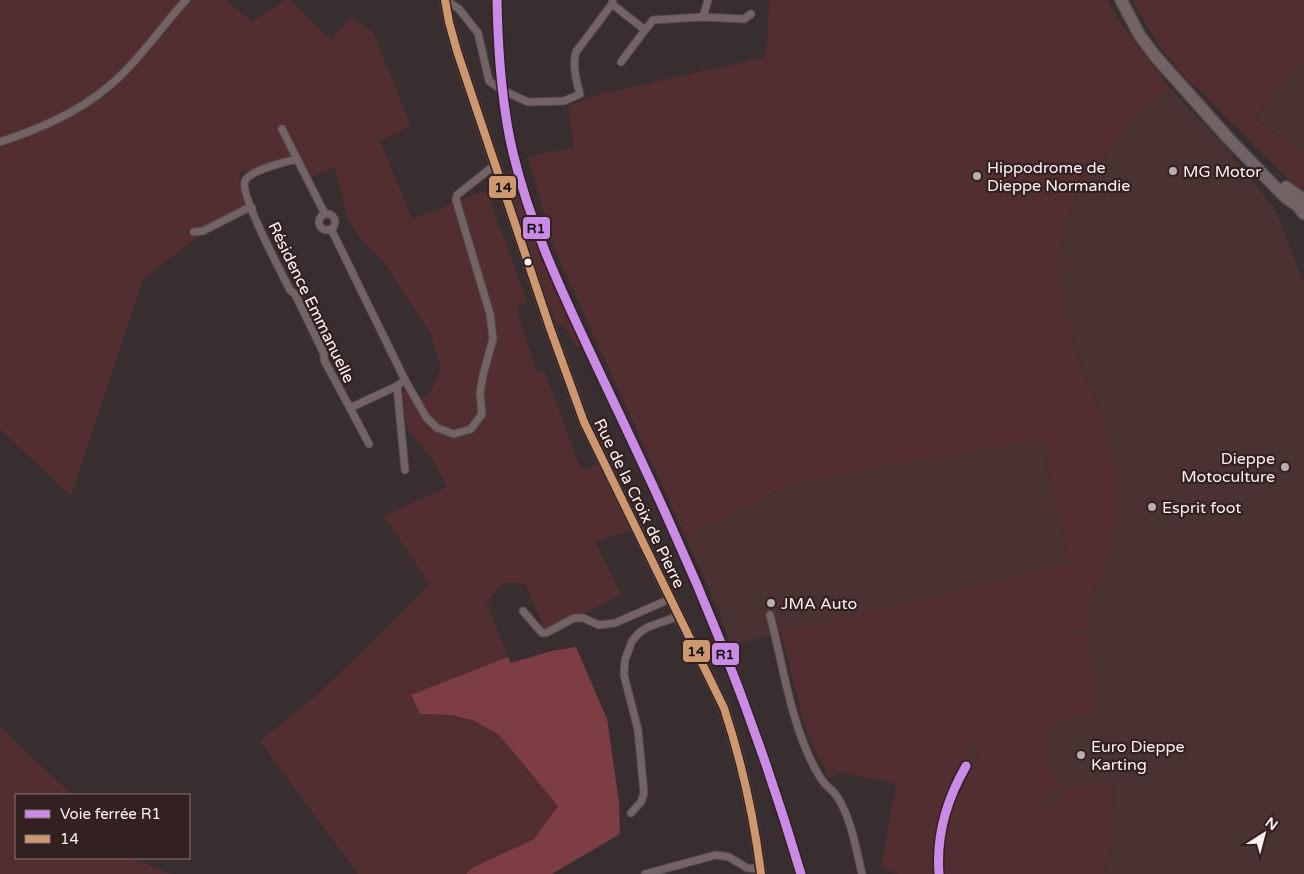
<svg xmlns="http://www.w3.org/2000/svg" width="1304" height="874" font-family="'Varela Round',sans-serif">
<rect width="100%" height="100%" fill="#392e2f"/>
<g fill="#4a3132">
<polygon points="1304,58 1304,154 1255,118"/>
<polygon points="1169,87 1225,146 1276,211 1304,284 1304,874 1103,874 1103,870 1110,857 1114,788 1113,781 1067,789 1054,801 1036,811 980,810 1074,629 1091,625 1088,602 1102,574 1103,420 1077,353 1062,297 1059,258 1065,226 1080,189 1100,160 1137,117"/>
<polygon points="519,163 532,212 556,273 701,586 751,715 782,804 803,874 798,874 770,785 718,642 674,542 545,264 519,189 514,167"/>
<polygon points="1042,440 1069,564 731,645 719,612 685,535 788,486 871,468"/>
<polygon points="971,745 980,751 966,776 955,804 948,829 943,861 944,874 933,874 935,832 950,782"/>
</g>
<g fill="#532e31">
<polygon points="0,0 191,0 193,2 195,0 226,0 252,22 285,0 291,0 331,41 350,17 373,32 411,126 380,141 412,219 487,190 498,223 498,227 501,230 527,302 516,307 537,373 544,370 581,470 599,464 631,530 595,542 621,595 581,615 572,614 545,630 525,583 502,583 487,603 508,657 411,696 420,714 452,715 475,721 499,735 558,806 534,839 472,868 466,874 358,874 260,741 316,696 430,585 384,516 447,487 433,460 408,430 401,397 403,392 407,391 413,401 430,394 441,368 431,334 383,261 361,239 348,220 335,167 310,178 299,153 238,174 246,209 191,242 143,279 71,496 0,429"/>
<path d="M770,0H1107L1117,18L1169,87L1137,117L1100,160L1080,189L1065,226L1059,258L1062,297L1077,353L1103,420L1116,464V526L1102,574L1088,602L1092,625L1075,629L1082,632L1088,640L1100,702C1092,725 1072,710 1058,723C1049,731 1045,757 1050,768C1054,776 1059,777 1060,788L1038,809L1054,801L1067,789L1113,781L1114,788L1110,857L1103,870V874H944C939,831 960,787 980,751L971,745L950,782L935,832L933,874H898L881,867L896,784L840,772L829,778L805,728L781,633L1069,564L1042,440L871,468L788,486L685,535L554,248L528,156L574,148L568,106L593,96L766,57Z"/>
<polygon points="1132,0 1304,0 1304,58 1255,118 1304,154 1304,187 1301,192 1205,95 1183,75 1160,47"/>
<path d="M514,167C528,230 555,287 583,345L577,348L564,325L558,327L523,232L505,175Z"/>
<polygon points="0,727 72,795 16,795 16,858 131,858 172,874 0,874"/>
</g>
<polygon fill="#7c3e44" points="576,647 607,719 619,802 620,834 552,874 466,874 472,868 534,839 558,806 499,735 475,721 452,715 420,714 411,695 508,657 511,663 551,651"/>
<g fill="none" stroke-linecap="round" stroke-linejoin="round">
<defs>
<g id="street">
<path d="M446,0L459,9L478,33L489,81L502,90L528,102L564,101L580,94C576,81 572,65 576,52L612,4L613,0"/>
<polyline points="612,4 645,30 653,20 703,17 744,19 751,14"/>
<polyline points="703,17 708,0"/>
<polyline points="621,62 645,30"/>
<polyline points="282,129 297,159"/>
<path d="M0,142C39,129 77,113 109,86C138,62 160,28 186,0"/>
<circle cx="327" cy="222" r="8"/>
<path d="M325,214L297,159C285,162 250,170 245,181C239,193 282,274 290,290L295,294L324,354V360L350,408L397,386"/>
<polyline points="331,229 405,380 426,417 437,428 454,434 471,429 482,414 480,393 483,375 493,339 490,314 456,200 457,195 496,164"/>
<polyline points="194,232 203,231 246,209 252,208"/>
<polyline points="350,408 369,444"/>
<polyline points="405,470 397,386 405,380"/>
<polyline points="523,611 542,633 546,633 574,618 583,618 599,625 615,623 670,599"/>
<path d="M770,615C782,661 789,711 808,754C813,765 818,776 825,784C830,789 835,792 838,798C852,821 856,849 862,874"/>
<polyline points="631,813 641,802 644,793 638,730 624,675 625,660 632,641 640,632 648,627 679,616"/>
<polyline points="645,874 716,855 729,857 747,868 760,869"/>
</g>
<path id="secondary" d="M445,0L449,22L457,51L550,328L584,422L724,708C742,763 754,817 761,874"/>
<g id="primary">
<polyline points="1121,0 1140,36 1156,57 1229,139 1285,197 1298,206 1304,214"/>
<polyline points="1286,187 1304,200"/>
</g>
</defs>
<use href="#street" stroke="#544a4b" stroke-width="9"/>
<use href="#secondary" stroke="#544a4b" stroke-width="12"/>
<use href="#primary" stroke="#544a4b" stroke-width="14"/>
<use href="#street" stroke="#746364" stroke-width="7"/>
<use href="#secondary" stroke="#776566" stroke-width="10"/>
<use href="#primary" stroke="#746364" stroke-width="11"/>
<defs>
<path id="bus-1" d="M445,0L449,22L457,51L550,328L584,422L724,708C742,763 754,817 761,874"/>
</defs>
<use href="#bus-1" stroke="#332121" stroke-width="11"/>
<use href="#bus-1" stroke="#cd976f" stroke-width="8"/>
<defs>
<g id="rail-1">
<path d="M497,0C498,51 501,103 513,153C530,224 560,288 591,354C618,412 646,469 672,528C723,640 766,756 801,874"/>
<path d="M939,874C936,836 947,799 966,766"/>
</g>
</defs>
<use href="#rail-1" stroke="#332121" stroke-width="12"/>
<use href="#rail-1" stroke="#ca8be6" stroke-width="9"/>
</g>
<g fill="#b9adad" stroke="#332121" stroke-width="2">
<circle cx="1173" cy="171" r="5"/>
<circle cx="977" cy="176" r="5"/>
<circle cx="1285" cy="467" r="5"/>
<circle cx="1152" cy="507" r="5"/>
<circle cx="771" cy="603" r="5"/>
<circle cx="1081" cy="755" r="5"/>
</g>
<circle fill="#fef1f1" stroke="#332121" stroke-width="2" cx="528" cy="262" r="4.5"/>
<g text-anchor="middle" stroke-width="4.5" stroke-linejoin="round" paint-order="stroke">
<g font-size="16" fill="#fef1f1" stroke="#332121" text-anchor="start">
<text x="987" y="173">Hippodrome de<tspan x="987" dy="18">Dieppe Normandie</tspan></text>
<text x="1183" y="177">MG Motor</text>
<text x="1275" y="464" text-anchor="end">Dieppe<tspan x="1275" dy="18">Motoculture</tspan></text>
<text x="1162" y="513">Esprit foot</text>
<text x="781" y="609">JMA Auto</text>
<text x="1091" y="752">Euro Dieppe<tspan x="1091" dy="18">Karting</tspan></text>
</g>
<g font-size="16" fill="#fef1f1" stroke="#332121">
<text transform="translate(312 302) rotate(64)" y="6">Résidence Emmanuelle</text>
<text transform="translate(640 503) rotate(64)" y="6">Rue de la Croix de Pierre</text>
</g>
</g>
<g stroke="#332121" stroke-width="2">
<rect x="488" y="175" width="29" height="24" rx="5" fill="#cd976f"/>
<rect x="522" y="216" width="29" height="24" rx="5" fill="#ca8be6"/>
<rect x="682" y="639" width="29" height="24" rx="5" fill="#cd976f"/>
<rect x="711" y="642" width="29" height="24" rx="5" fill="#ca8be6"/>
</g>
<g font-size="14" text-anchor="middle" font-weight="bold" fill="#111">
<text x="503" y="192">14</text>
<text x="536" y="233">R1</text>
<text x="696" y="656">14</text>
<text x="725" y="659">R1</text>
</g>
<rect x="15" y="794" width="175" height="65" fill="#332121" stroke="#847474"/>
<rect x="25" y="810" width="25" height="8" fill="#ca8be6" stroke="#847474"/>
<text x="60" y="819" font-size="15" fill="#fef1f1">Voie ferrée R1</text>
<rect x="25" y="835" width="25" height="8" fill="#cd976f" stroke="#847474"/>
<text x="60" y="844" font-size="15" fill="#fef1f1">14</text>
<g transform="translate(1264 834) rotate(36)" stroke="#332121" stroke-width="4" paint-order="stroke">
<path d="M0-4L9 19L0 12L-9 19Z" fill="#fef1f1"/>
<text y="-8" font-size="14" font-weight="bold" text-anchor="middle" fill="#fef1f1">N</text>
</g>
</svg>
